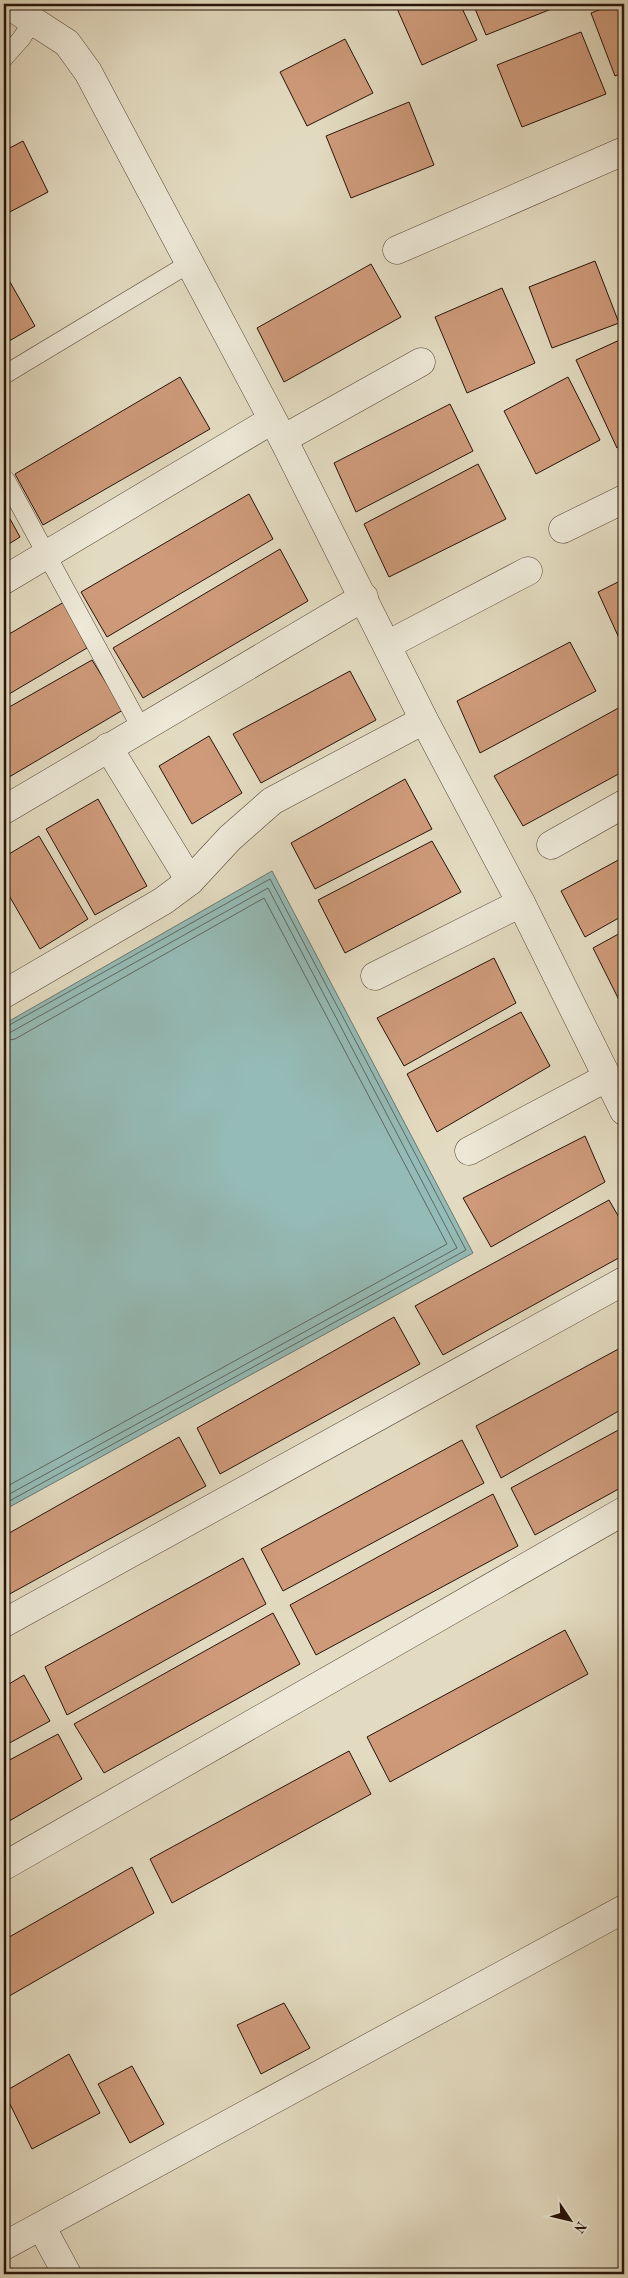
<svg xmlns="http://www.w3.org/2000/svg" width="628" height="2278" font-family="'Old Standard TT',serif">
<rect width="100%" height="100%" fill="#e3dbc1"/>
<filter id="stains"><feTurbulence type="fractalNoise" baseFrequency=".004" numOctaves="4"/><feColorMatrix values="0 0 0 0 .2 0 0 0 0 .09 0 0 0 0 .02 0 0 0 .5 -.17"/></filter>
<radialGradient id="worn" r=".72"><stop offset=".6" stop-color="#630" stop-opacity="0"/><stop offset="1" stop-color="#630" stop-opacity=".3"/></radialGradient>
<polygon fill="#95bbb6" stroke="#697871" points="272,871 473,1253 4,1510 4,1024"/>
<g fill="none" stroke-linecap="round" stroke-linejoin="round">
<g stroke="#5e6860" stroke-width="1">
<polyline points="4,1028 270,879 466,1250 4,1504"/>
<polyline points="4,1034 11,1032 268,888 457,1248 4,1497"/>
<polyline points="4,1041 15,1039 264,898 447,1244 4,1488"/>
</g>
</g>
<g fill="#ce9a7a" stroke="#271409">
<polygon points="395,4 460,4 477,40 422,65"/>
<polygon points="473,4 564,4 486,35"/>
<polygon points="614,4 624,4 624,72 615,76 591,13"/>
<polygon points="581,32 606,94 522,127 497,65"/>
<polygon points="345,39 373,93 307,126 280,72"/>
<polygon points="409,102 434,165 351,198 326,136"/>
<polygon points="23,141 48,192 4,215 4,151"/>
<polygon points="595,261 619,323 552,348 529,287"/>
<polygon points="371,264 401,317 284,382 257,328"/>
<polygon points="6,275 35,326 4,344 4,276"/>
<polygon points="502,288 535,363 467,393 435,317"/>
<polygon points="624,338 624,444 617,448 576,360"/>
<polygon points="180,377 210,429 43,525 15,474"/>
<polygon points="568,377 600,440 536,474 504,411"/>
<polygon points="450,404 473,451 356,512 334,463"/>
<polygon points="478,464 506,519 389,577 364,524"/>
<polygon points="249,494 273,539 107,637 81,592"/>
<polygon points="4,508 20,537 4,547"/>
<polygon points="280,549 308,601 143,698 113,648"/>
<polygon points="624,579 624,649 598,592"/>
<polygon points="64,602 87,648 4,697 4,637"/>
<polygon points="570,642 596,691 480,753 457,701"/>
<polygon points="92,660 123,710 4,780 4,710"/>
<polygon points="350,671 376,720 261,783 233,734"/>
<polygon points="624,705 624,771 523,826 494,776"/>
<polygon points="209,736 242,793 192,824 159,766"/>
<polygon points="405,779 432,829 315,889 291,843"/>
<polygon points="98,799 147,886 95,915 46,829"/>
<polygon points="39,836 88,919 40,949 4,887 4,857"/>
<polygon points="432,841 461,892 345,953 318,900"/>
<polygon points="624,857 624,915 585,937 561,891"/>
<polygon points="624,931 624,997 619,1000 593,948"/>
<polygon points="494,958 516,1003 404,1066 377,1018"/>
<polygon points="521,1012 550,1066 437,1132 407,1074"/>
<polygon points="585,1136 605,1182 491,1247 463,1198"/>
<polygon points="609,1200 624,1226 624,1255 443,1355 415,1306"/>
<polygon points="394,1317 420,1364 220,1474 197,1428"/>
<polygon points="624,1346 624,1408 501,1478 476,1426"/>
<polygon points="624,1427 624,1486 535,1535 511,1488"/>
<polygon points="179,1437 206,1486 6,1596 4,1592 4,1536"/>
<polygon points="462,1440 484,1483 283,1591 261,1549"/>
<polygon points="493,1494 518,1546 316,1655 290,1605"/>
<polygon points="243,1558 266,1604 67,1715 45,1667"/>
<polygon points="273,1613 300,1664 104,1773 74,1724"/>
<polygon points="565,1630 588,1674 390,1782 367,1737"/>
<polygon points="24,1675 50,1721 4,1746 4,1687"/>
<polygon points="58,1734 82,1779 4,1824 4,1763"/>
<polygon points="349,1751 371,1794 172,1903 150,1859"/>
<polygon points="132,1867 154,1913 4,1999 4,1940"/>
<polygon points="284,2003 310,2048 261,2074 237,2025"/>
<polygon points="69,2054 100,2113 32,2149 4,2092"/>
<polygon points="132,2066 164,2124 130,2143 98,2084"/>
</g>
<g fill="none" stroke-linecap="round" stroke-linejoin="round">
<defs>
<g id="lane">
<polyline points="4,58 21,39 34,19"/>
<polyline points="4,375 190,263"/>
<polyline points="6,480 141,728"/>
</g>
<g id="street">
<polyline points="7,4 67,43 88,72 283,439 424,720 521,903 624,1111"/>
<polyline points="397,250 624,151"/>
<polyline points="283,439 421,362"/>
<polyline points="563,529 624,499"/>
<polyline points="4,580 272,420"/>
<polyline points="387,645 528,571"/>
<polyline points="108,747 190,881"/>
<polyline points="4,810 364,597"/>
<polyline points="551,845 624,804"/>
<polyline points="375,976 521,903"/>
<polyline points="4,994 163,901 190,881 230,838 272,801 424,720"/>
<polyline points="469,1151 606,1078"/>
<polyline points="4,1623 624,1281"/>
<polyline points="4,1866 624,1511"/>
<polyline points="41,2226 67,2274"/>
<polyline points="4,2246 624,1909"/>
</g>
</defs>
<use href="#lane" stroke="#564637" stroke-width="19"/>
<use href="#street" stroke="#564637" stroke-width="29"/>
<use href="#lane" stroke="#ede8d7" stroke-width="18"/>
<use href="#street" stroke="#ede8d7" stroke-width="28"/>
</g>
<rect width="628" height="2278" fill="none" stroke="#e3dbc1" stroke-width="20"/>
<rect x="5" y="5" width="618" height="2268" fill="none" stroke="#271409" stroke-width="2.5"/>
<rect x="10" y="10" width="608" height="2258" fill="none" stroke="#271409"/>
<g transform="translate(570 2220) rotate(125)" stroke="#ede8d7" stroke-width="4" paint-order="stroke">
<path d="M0-4L9 19L0 12L-9 19Z" fill="#271409"/>
<text y="-8" font-size="14" font-weight="bold" text-anchor="middle" fill="#271409">N</text>
</g>
<rect width="100%" height="100%" filter="url(#stains)"/>
<rect width="100%" height="100%" fill="url(#worn)"/>
</svg>
